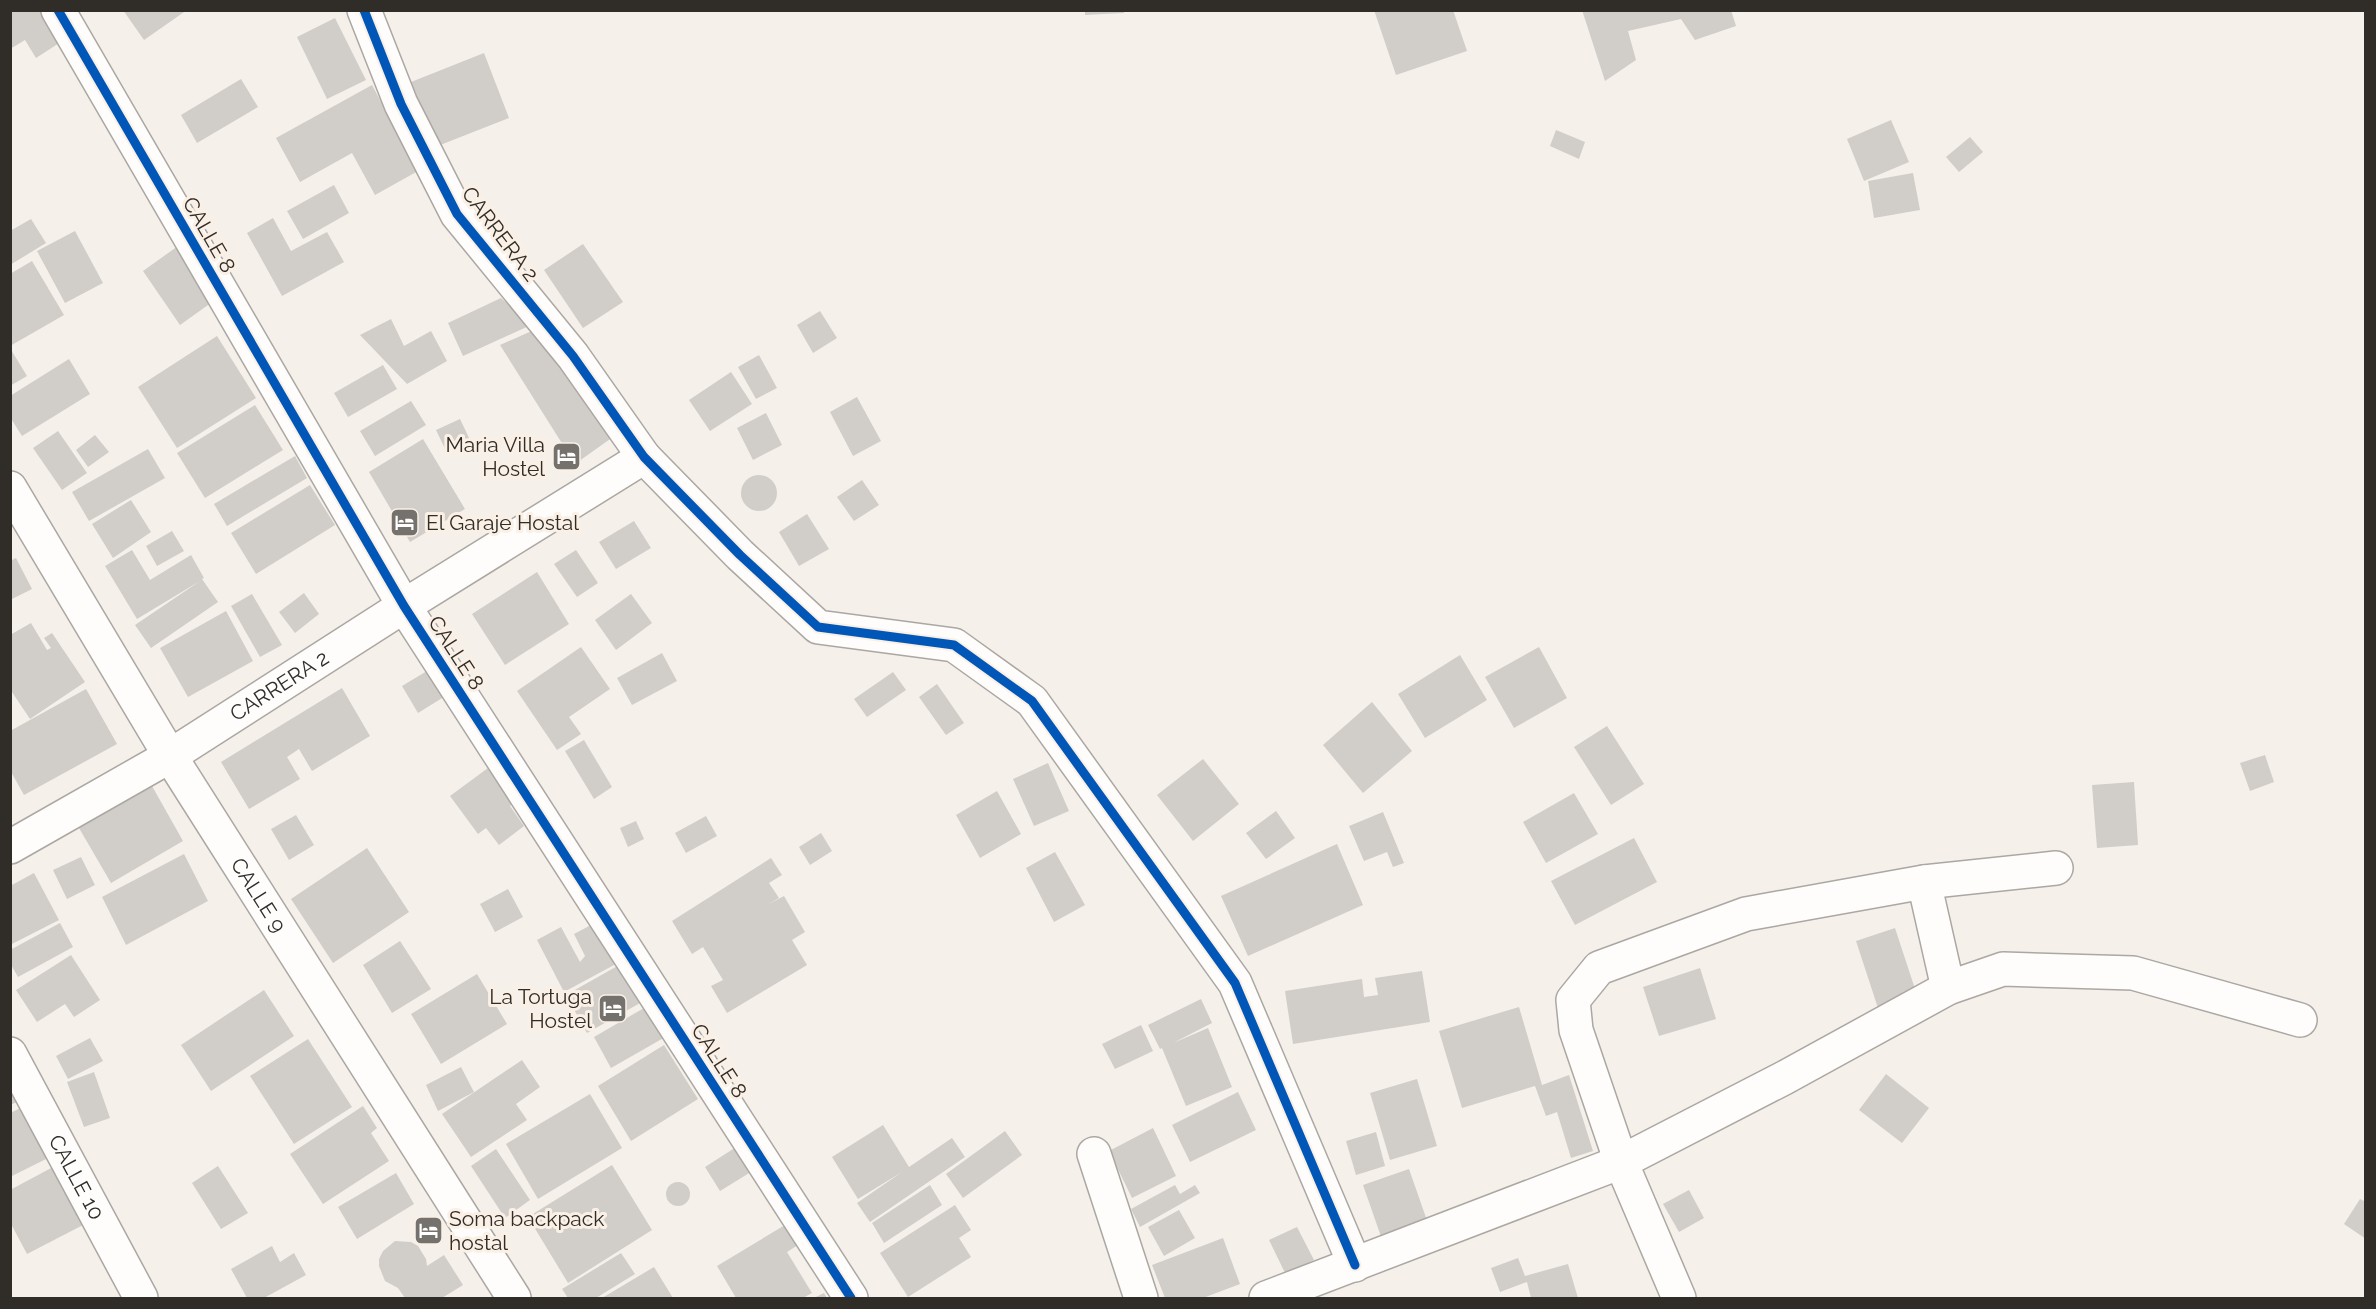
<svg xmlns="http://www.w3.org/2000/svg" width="2376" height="1309" font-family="Raleway,sans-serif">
<rect width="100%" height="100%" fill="#f5f0ea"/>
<g fill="#d1cdc9">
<polygon points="10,10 50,10 67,38 36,58 25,40 10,49"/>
<polygon points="123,10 187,10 144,40"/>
<polygon points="1085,10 1124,10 1124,13 1085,15"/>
<polygon points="1374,10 1453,10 1467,51 1396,75"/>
<polygon points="1582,10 1731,10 1736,26 1695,40 1681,19 1628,31 1636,60 1605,81"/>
<polygon points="335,18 366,80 327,99 297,37"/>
<polygon points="484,53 509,118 430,149 406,84"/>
<polygon points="241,79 258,107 197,143 181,115"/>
<polygon points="372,85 418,171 375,195 352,153 300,182 276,138"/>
<polygon points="1891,120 1909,162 1864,181 1847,139"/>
<polygon points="1556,130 1585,142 1579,159 1550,146"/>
<polygon points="1970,137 1983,152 1959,172 1946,157"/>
<polygon points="1913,173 1920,210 1874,218 1868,181"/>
<polygon points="334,185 349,213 303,239 287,211"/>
<polygon points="273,218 291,251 327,232 344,262 282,296 247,233"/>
<polygon points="31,219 46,243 10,265 10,231"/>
<polygon points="75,231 103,283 65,303 37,251"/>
<polygon points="185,241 222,295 180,325 143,271"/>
<polygon points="583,244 623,302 583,328 544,270"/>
<polygon points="32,261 64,315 10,346 10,274"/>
<polygon points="501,298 531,325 463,356 448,323"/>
<polygon points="820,311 837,338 813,353 797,325"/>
<polygon points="391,319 404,346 431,331 447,361 407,384 360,335"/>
<polygon points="534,330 613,437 575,464 500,345"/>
<polygon points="217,336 256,398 177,448 138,387"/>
<polygon points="10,348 27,376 10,386"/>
<polygon points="759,355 777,388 756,399 738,367"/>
<polygon points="69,359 90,394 22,436 10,417 10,396"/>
<polygon points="383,365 397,389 348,417 334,393"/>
<polygon points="731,372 752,404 710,431 689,400"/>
<polygon points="857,397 881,441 853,456 830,412"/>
<polygon points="411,401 426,425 375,456 360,431"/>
<polygon points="255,405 283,450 205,498 177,453"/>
<polygon points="766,413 782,445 753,460 737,428"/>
<polygon points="460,419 471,442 447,453 436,430"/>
<polygon points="58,431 87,473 62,490 33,448"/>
<polygon points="95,435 109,452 88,467 76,450"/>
<polygon points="423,439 465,509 410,542 369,472"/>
<polygon points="148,449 165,478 89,521 72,492"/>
<polygon points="295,456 307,478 227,526 214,504"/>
<circle cx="759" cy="493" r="18"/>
<polygon points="862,480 879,505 854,521 837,497"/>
<polygon points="310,485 335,525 256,574 231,533"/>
<polygon points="131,500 151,532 113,558 92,524"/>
<polygon points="807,514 829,549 799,566 779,532"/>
<polygon points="634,521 651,548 616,569 599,542"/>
<polygon points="172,531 184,551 157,566 146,546"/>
<polygon points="132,550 150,580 191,555 204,578 202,579 218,602 151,648 135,625 200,581 137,619 105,566"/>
<polygon points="576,550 598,583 577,597 554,564"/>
<polygon points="16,558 32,589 10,600 10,561"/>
<polygon points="537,572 569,624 505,665 472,614"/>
<polygon points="304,593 319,614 295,633 279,612"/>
<polygon points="252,594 282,645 260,657 231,606"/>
<polygon points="631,594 652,623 616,650 595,620"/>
<polygon points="226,611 253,661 188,697 160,648"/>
<polygon points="31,623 47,650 51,648 44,638 52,633 85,682 30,719 10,689 10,635"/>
<polygon points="581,647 610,689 569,717 581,734 557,750 517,691"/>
<polygon points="1539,647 1567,698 1514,728 1485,677"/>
<polygon points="662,653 677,681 632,705 617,678"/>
<polygon points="1460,655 1487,700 1425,738 1398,694"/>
<polygon points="432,668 447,695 418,713 402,686"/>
<polygon points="893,672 906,690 867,717 854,699"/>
<polygon points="937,684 964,723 946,735 919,697"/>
<polygon points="342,688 370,736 312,771 299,749 287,757 300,779 249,809 221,762"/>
<polygon points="86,689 117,744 24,795 10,770 10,731"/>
<polygon points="1372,702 1412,751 1363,793 1323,745"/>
<polygon points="1607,726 1644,784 1611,805 1574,747"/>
<polygon points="584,740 612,787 594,799 565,751"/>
<polygon points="2265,755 2274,782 2250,791 2240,763"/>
<polygon points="1203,759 1239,804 1193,841 1157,795"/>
<polygon points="1048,763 1069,811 1034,826 1013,779"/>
<polygon points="488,768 501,787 513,779 525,795 510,806 524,826 499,845 486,828 478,834 450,796"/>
<polygon points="2134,782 2138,845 2097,848 2092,785"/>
<polygon points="152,786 183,841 111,883 79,828"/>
<polygon points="997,791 1021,834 980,858 956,815"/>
<polygon points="1574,793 1598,834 1546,863 1523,822"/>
<polygon points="1276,811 1295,838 1266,859 1246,833"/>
<polygon points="1383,812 1404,863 1393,867 1387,852 1364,861 1349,826"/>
<polygon points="296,815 314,845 289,860 271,829"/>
<polygon points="706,816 717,836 686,853 675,833"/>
<polygon points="636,821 644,839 628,847 620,828"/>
<polygon points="821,833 832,851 810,865 799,847"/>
<polygon points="1634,838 1657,882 1575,925 1551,881"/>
<polygon points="1337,844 1363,905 1248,956 1221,896"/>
<polygon points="367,848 409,912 333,963 291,899"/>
<polygon points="1055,852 1085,905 1054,922 1026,868"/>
<polygon points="184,854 208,901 126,945 102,897"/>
<polygon points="81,857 95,885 67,899 53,870"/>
<polygon points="771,858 782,875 769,883 779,898 767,905 784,896 805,932 792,940 807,965 727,1013 711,986 723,980 703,947 692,954 672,921"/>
<polygon points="34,873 59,920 10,945 10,886"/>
<polygon points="508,889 523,917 495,932 480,904"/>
<polygon points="606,917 627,958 564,992 537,940 561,927 580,962 585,956 574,934"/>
<polygon points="60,923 73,947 18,977 10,963 10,950"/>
<polygon points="1895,928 1917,995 1878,1008 1856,941"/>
<polygon points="400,941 431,989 392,1013 363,965"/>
<polygon points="71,955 100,1000 74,1017 65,1004 37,1022 16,990"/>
<polygon points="628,960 649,998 587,1033 566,995"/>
<polygon points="1700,968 1716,1019 1659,1036 1643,987"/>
<polygon points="1422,971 1430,1022 1293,1044 1285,991 1362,979 1364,997 1378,995 1375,978"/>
<polygon points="477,974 507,1024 441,1064 411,1014"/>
<polygon points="264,990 294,1036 211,1091 181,1045"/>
<polygon points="663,997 681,1028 611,1068 594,1037"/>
<polygon points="1201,999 1212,1023 1173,1043 1208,1028 1232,1087 1186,1106 1162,1048 1160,1049 1148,1025"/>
<polygon points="1519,1007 1542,1085 1569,1075 1593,1151 1571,1158 1557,1112 1546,1116 1535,1086 1462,1108 1439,1031"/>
<polygon points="1141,1025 1153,1051 1115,1069 1102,1044"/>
<polygon points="90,1038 103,1061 68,1079 56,1056"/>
<polygon points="308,1039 352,1107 294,1144 250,1076"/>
<polygon points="664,1045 698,1099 631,1141 598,1086"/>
<polygon points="522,1060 540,1087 516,1104 527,1120 471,1157 442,1114"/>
<polygon points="461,1067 474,1092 438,1111 426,1085"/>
<polygon points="94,1072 110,1118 84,1127 67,1082"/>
<polygon points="1886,1074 1929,1108 1902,1143 1859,1110"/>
<polygon points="1417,1079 1437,1146 1390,1160 1370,1093"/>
<polygon points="10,1081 20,1101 10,1105"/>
<polygon points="1238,1092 1256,1130 1190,1162 1172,1125"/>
<polygon points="590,1094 622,1148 538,1199 506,1144"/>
<polygon points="27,1105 54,1155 10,1177 10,1113"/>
<polygon points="363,1106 377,1128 371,1133 389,1161 323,1204 290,1154"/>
<polygon points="883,1125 909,1167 952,1138 965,1157 870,1222 857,1203 902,1172 858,1199 832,1157"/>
<polygon points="1153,1128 1176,1176 1132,1198 1109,1151"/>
<polygon points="1005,1131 1022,1155 963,1198 946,1174"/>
<polygon points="1376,1132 1385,1166 1356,1175 1346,1141"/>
<polygon points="744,1142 759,1167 720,1191 705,1167"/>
<polygon points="496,1149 530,1200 505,1218 471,1166"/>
<polygon points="612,1165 652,1230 568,1283 528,1217"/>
<polygon points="218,1166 248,1213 221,1229 192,1183"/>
<polygon points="53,1167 83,1225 27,1254 10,1222 10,1190"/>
<polygon points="1409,1169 1431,1232 1385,1248 1363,1185"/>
<polygon points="396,1173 414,1204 357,1239 338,1207"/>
<circle cx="678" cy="1194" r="12"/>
<polygon points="930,1185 942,1205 884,1243 872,1223"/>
<polygon points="1175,1185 1180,1194 1195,1185 1200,1193 1140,1227 1131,1209"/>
<polygon points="1689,1190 1704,1218 1679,1232 1663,1204"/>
<polygon points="2360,1199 2366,1202 2366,1239 2344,1224"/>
<polygon points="955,1205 971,1230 959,1238 971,1257 908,1297 880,1253"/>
<polygon points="1179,1210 1195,1238 1164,1256 1148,1227"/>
<polygon points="785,1225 798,1245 787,1252 812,1293 803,1298 736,1298 717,1266"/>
<polygon points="1297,1227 1314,1260 1286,1275 1269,1240"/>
<polygon points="1223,1238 1240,1284 1203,1298 1165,1298 1152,1265"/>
<polygon points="395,1241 411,1242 418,1246 426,1259 427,1266 444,1255 463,1285 442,1298 405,1298 398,1288 385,1281 379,1266 379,1259 383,1251"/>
<polygon points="272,1246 280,1262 294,1253 306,1275 264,1298 247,1298 231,1269"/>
<polygon points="621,1253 635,1274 596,1298 568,1298 562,1289"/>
<polygon points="1518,1258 1525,1276 1568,1264 1578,1298 1531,1298 1527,1282 1500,1292 1491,1268"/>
<polygon points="654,1267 673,1298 602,1298"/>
<polygon points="824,1293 827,1298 814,1298"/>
</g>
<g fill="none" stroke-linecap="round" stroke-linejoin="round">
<defs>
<g id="minor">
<polyline points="58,10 404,606 851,1298"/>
<polyline points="364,10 401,104 457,214 573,356 644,457 740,555 818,627 954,645 1032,701 1235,983 1355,1265"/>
<path id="s1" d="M10,488L170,756L514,1298"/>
<path id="s2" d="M10,847L170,756L404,606L644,457"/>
<polyline points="1924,882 1948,988"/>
<path id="s3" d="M10,1054L141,1298"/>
<polyline points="1094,1154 1141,1298"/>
<polyline points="1266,1298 1621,1162 1784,1078 1948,988 2003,969 2133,973 2300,1020"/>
<polyline points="1679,1298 1621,1162 1576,1030 1573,1000 1599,968 1746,914 1924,882 2056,868"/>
</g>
</defs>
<use href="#minor" stroke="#aba7a2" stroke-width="36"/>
<use href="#minor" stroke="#fefdfc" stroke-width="33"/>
<defs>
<g id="cycleway">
<polyline points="58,10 404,606 851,1298"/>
<polyline points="364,10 401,104 457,214 573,356 644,457 740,555 818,627 954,645 1032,701 1235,983 1355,1265"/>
</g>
</defs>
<use href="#cycleway" stroke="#faf0e5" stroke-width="13"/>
<use href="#cycleway" stroke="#0057b8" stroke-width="9"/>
</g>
<defs>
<symbol id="hotel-square" viewBox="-11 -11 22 22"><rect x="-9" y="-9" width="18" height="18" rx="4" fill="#75716d" stroke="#faf0e5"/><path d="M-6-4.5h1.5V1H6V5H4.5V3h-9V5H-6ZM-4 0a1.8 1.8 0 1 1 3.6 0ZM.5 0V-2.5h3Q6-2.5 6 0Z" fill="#fff"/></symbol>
</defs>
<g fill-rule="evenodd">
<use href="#hotel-square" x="550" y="440" width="33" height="33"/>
<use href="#hotel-square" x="388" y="506" width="33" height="33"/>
<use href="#hotel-square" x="596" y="992" width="33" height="33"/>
<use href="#hotel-square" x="412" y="1214" width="33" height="33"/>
</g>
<g text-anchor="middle" stroke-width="6" stroke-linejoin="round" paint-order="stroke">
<g font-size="21" fill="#302d29" stroke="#faf0e5">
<text transform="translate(500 234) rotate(53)" y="7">CARRERA 2</text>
<text transform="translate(209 235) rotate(60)" y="7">CALLE 8</text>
<text transform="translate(456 653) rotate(57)" y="7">CALLE 8</text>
<text dy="7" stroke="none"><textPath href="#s2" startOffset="314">CARRERA 2</textPath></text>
<text dy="7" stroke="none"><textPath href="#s1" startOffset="477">CALLE 9</textPath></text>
<text transform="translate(719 1061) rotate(57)" y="7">CALLE 8</text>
<text dy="7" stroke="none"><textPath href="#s3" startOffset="140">CALLE 10</textPath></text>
</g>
<g font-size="21" fill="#302d29" stroke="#faf0e5" text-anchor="end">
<text x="545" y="452">Maria Villa<tspan x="545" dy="24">Hostel</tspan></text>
<text x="426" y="530" text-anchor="start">El Garaje Hostal</text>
<text x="592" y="1004">La Tortuga<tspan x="592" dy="24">Hostel</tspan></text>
<text x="449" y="1226" text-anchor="start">Soma backpack<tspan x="449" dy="24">hostal</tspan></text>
</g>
</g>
<rect width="2376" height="1309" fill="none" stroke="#302d29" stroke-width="24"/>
</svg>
